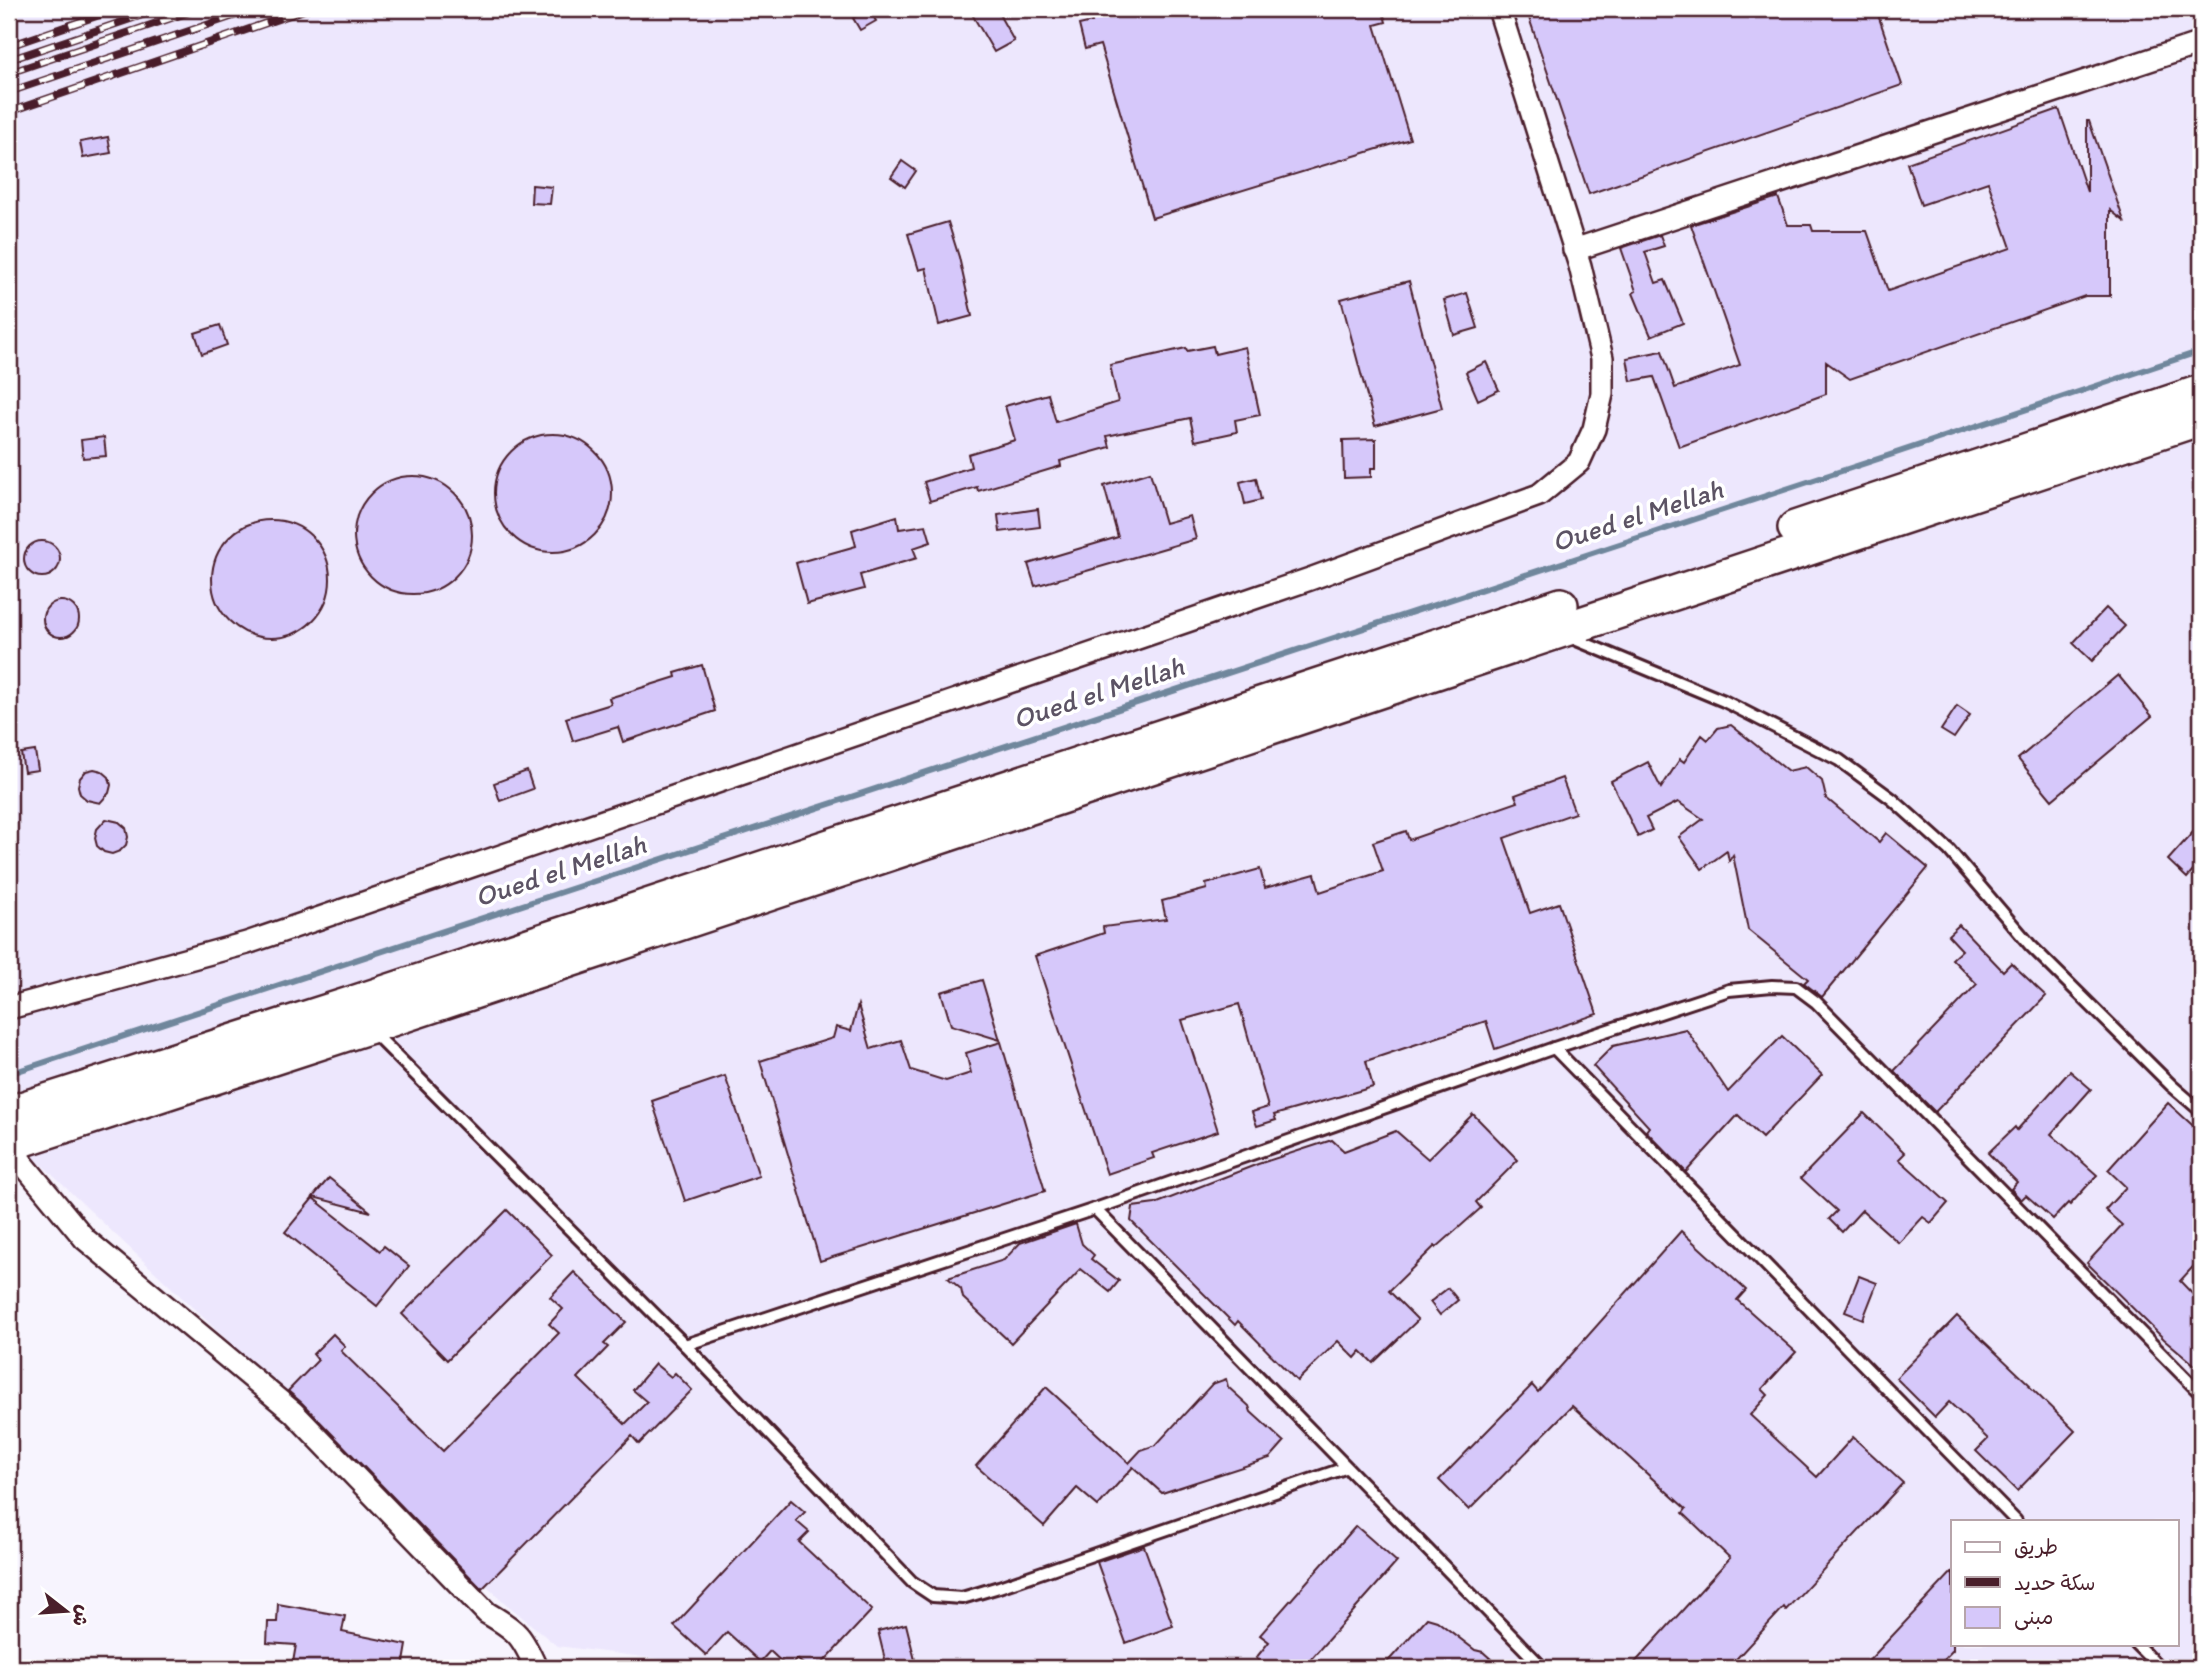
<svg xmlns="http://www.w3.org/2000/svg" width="2210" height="1677" font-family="Itim,'Playpen Sans Arabic',sans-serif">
<rect width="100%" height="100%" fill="#f7f4fe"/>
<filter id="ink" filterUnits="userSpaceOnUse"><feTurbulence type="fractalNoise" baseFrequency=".0143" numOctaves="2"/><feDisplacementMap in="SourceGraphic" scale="14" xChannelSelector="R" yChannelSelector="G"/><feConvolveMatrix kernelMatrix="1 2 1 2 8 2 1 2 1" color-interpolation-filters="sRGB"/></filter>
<g filter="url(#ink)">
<path fill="#ede7fd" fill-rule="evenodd" d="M9,9H2201V1668H729L557,1646L505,1603L26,1150L9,1156ZM1953,1521H2177V1644H1953Z"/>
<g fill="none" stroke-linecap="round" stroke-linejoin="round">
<polyline stroke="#6f879c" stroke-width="6" points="9,1074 1887,456 2201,351"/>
</g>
<g fill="#d6c8fa" stroke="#4a1f2b" stroke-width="2">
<polygon points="869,9 876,21 860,30 853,18"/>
<polygon points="969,9 996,9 1014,41 994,52"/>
<polygon points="1089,9 1382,9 1386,22 1375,25 1410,139 1152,218 1100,45 1085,49 1079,25 1092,22"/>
<polygon points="1526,9 1876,9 1902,85 1589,194"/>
<polygon points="2059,109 2087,192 2087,121 2089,121 2124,221 2110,210 2110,296 2085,296 1850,379 1826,362 1826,394 1679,447 1654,377 1631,381 1627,358 1662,351 1675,388 1740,365 1691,225 1778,197 1788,225 1811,225 1813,231 1867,231 1888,291 2011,248 1988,182 1921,205 1907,163"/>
<polygon points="108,137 111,153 83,158 80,142"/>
<polygon points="902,161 916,171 905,187 891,177"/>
<polygon points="532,185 552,187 550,204 531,203"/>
<polygon points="948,222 959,257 972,316 939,325 926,268 919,270 908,234"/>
<polygon points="1660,235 1664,246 1645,252 1656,283 1665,280 1683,323 1651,336 1633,293 1636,291 1621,248"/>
<polygon points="1409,281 1442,408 1375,426 1341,299"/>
<polygon points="1467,293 1478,328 1454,335 1444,300"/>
<polygon points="220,325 227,345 202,354 195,333"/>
<polygon points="1213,346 1215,354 1245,347 1260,415 1235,420 1237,432 1195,441 1190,418 1107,436 1110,447 1060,461 1061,466 978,491 977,487 930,501 924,482 971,467 968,454 1015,440 1005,406 1048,394 1056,422 1118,402 1110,365 1186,348 1187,351"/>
<polygon points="1486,362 1499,390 1478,400 1466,372"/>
<circle cx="553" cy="493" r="59"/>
<polygon points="104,437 106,456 83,458 81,440"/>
<polygon points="1376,439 1376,468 1371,468 1371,477 1344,478 1343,440"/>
<polygon points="1150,472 1165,523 1190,516 1196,539 1035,586 1028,564 1118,537 1104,486"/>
<circle cx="413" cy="535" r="59"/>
<polygon points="1256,478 1261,500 1245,504 1240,482"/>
<polygon points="1038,509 1040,527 1000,532 998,515"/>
<polygon points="897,516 899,529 926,525 931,542 913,548 917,558 860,575 864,589 807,604 796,563 856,546 852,530"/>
<circle cx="271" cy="579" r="59"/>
<circle cx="42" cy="559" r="18"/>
<circle cx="61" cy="619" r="18"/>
<polygon points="2106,608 2125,626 2092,661 2073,643"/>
<polygon points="702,665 715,711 623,742 618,727 573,741 566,718 611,704 609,698 676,677 675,673"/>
<polygon points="2118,675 2152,716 2052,800 2018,759"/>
<polygon points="1957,706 1970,715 1954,738 1941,730"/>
<polygon points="1731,725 1788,771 1806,767 1822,781 1826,798 1879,842 1886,833 1928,868 1822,997 1804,983 1808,979 1748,930 1733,855 1729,861 1727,851 1702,869 1679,837 1703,819 1678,802 1646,818 1652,830 1638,837 1611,781 1648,762 1661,788 1680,759 1684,762 1702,735 1708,740 1718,728"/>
<polygon points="35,751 38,770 24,772 21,753"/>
<polygon points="94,769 102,771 109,777 111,785 109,793 100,803 87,800 80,794 78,786 80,778 86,771"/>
<polygon points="527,771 533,789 500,801 494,783"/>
<polygon points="1562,778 1575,813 1504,838 1530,913 1559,903 1597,1014 1495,1049 1486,1021 1366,1061 1373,1087 1274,1115 1276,1120 1257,1126 1252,1112 1268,1107 1239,1004 1182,1020 1218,1131 1152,1153 1154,1158 1107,1174 1035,956 1104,933 1103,927 1166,919 1162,901 1207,889 1206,884 1260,869 1265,888 1315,874 1320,892 1383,871 1373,842 1406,831 1409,840 1518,802 1515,795"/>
<polygon points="106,819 119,822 126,828 128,837 126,845 120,851 112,854 104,852 97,846 95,838 97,829"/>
<polygon points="2201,823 2201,862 2187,878 2168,860"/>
<polygon points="1959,925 2003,971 2011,963 2046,996 1935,1112 1894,1071 1977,984 1952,959 1962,950 1948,935"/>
<polygon points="982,980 1000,1040 951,1025 941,992"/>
<polygon points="858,1005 871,1049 901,1040 911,1070 946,1081 971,1073 966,1053 1001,1042 1045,1191 820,1261 760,1061 833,1038 836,1027 851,1031"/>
<polygon points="1686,1029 1728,1092 1782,1036 1822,1075 1762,1138 1738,1115 1686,1172 1646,1131 1649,1127 1593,1066 1613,1046"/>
<polygon points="2070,1071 2091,1089 2051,1134 2097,1175 2070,1205 2068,1203 2053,1219 2026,1195 2021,1200 2011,1189 2017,1182 1988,1153 2015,1127 2017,1130"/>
<polygon points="725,1076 759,1176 685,1201 652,1101"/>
<polygon points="2168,1103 2201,1133 2201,1258 2180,1281 2201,1303 2201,1370 2164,1339 2087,1263 2122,1225 2105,1210 2126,1187 2108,1170"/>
<polygon points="1864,1113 1905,1153 1899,1159 1948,1203 1931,1223 1923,1217 1899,1243 1862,1210 1842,1232 1829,1219 1837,1211 1801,1178"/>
<polygon points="1473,1114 1518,1160 1476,1202 1481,1208 1436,1248 1435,1246 1389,1291 1418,1320 1373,1363 1361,1351 1355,1358 1338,1341 1297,1381 1238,1321 1235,1325 1131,1221 1133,1207 1155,1204 1258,1164 1332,1140 1344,1151 1396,1131 1428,1159"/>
<polygon points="329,1178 371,1212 313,1197"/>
<polygon points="313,1198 380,1251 384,1246 409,1266 377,1306 285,1232"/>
<polygon points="507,1210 552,1255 447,1360 402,1314"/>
<polygon points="1076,1224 1082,1244 1094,1255 1091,1259 1119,1281 1110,1292 1081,1269 1011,1343 963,1298 961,1289 948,1278 1004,1260 1020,1243"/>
<polygon points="1681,1231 1746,1290 1737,1300 1796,1352 1762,1389 1768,1395 1750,1415 1817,1477 1853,1437 1903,1483 1786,1610 1784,1607 1728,1668 1630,1668 1730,1558 1683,1513 1686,1509 1572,1406 1469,1510 1439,1480 1532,1385 1538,1392"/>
<polygon points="574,1272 626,1322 604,1344 608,1347 578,1378 625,1424 647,1402 633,1390 655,1364 671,1377 675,1373 692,1390 639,1444 632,1436 482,1589 302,1403 288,1391 318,1360 313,1354 333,1334 345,1346 341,1351 443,1451 559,1333 549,1324 563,1309 550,1297"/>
<polygon points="1859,1276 1877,1283 1863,1319 1845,1312"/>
<polygon points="1448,1288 1458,1300 1440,1315 1430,1302"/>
<polygon points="1957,1316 2030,1385 2029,1386 2075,1431 2017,1491 1976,1451 1988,1439 1949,1402 1935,1417 1896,1378"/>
<polygon points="1226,1379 1228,1387 1249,1406 1251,1412 1284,1442 1270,1458 1162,1493 1133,1467 1098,1506 1077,1488 1044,1526 976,1466 1046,1387 1129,1463 1141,1450 1156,1445 1212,1384"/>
<polygon points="791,1500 805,1512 796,1521 809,1532 799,1542 872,1610 818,1668 808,1668 797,1659 788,1668 770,1651 760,1662 727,1632 706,1655 674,1626"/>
<polygon points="1356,1526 1397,1562 1303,1668 1267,1668 1256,1658 1269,1642 1260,1635"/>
<polygon points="1144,1546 1173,1626 1126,1643 1097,1562"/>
<polygon points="1953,1571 1953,1650 1944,1659 1953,1668 1862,1668"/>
<polygon points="278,1604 345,1616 342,1632 407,1645 403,1668 292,1668 296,1645 267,1643 268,1622 277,1622"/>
<polygon points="1427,1618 1437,1621 1475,1650 1483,1652 1501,1668 1382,1668"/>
<polygon points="906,1624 917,1668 887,1668 878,1631"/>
</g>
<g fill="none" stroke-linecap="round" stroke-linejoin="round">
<defs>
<g id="service">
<polyline points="1567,636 1724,701 1839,760 1892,799 1949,850 2030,945 2172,1086 2201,1111"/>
<polyline points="373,1032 685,1345 912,1582 933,1596 962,1598 999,1587 1345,1468"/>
<polyline points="1554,1048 2016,1521"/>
<polyline points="1095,1209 1543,1668"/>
<polyline points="685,1345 1095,1209 1554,1048 1729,990 1772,986 1796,987 1816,1002 2201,1394"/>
<polyline points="2136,1644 2160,1668"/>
</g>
<g id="minor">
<polyline points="1574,250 2201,43"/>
<polyline points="9,1008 247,943 1310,579 1539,495 1579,462 1594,429 1602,394 1602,358 1580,266 1499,9"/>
<path d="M9,1147L85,1239L293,1412L487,1613C518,1631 522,1636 536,1668"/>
</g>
<g id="primary">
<polyline points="1795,528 2201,392"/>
<polyline points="9,1113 350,1004 1561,605"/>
<polyline points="9,1144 368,1027 2201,418"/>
</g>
</defs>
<use href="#service" stroke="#4a1f2b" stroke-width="16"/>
<use href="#minor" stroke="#4a1f2b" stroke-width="26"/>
<use href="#primary" stroke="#4a1f2b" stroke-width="38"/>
<use href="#service" stroke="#fff" stroke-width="10"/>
<use href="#minor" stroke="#fff" stroke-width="21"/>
<use href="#primary" stroke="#fff" stroke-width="33"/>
<defs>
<g id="rail">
<polyline points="9,46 117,9"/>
<polyline points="9,60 160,9"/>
<polyline points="9,73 198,9"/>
<polyline points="9,92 254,9"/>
<polyline points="9,112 307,9"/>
</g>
</defs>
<use href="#rail" stroke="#4a1f2b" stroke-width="8"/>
<use href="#rail" stroke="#fff" stroke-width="5" stroke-dasharray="16" stroke-linecap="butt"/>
</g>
</g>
<g text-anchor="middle" stroke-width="7" stroke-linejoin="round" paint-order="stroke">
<g font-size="28" font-style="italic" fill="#5c5364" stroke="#fff">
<text transform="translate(1637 515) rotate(-18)" y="10">Oued el Mellah</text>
<text transform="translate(1098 692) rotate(-18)" y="10">Oued el Mellah</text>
<text transform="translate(560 870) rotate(-18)" y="10">Oued el Mellah</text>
</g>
</g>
<rect width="2210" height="1677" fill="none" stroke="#fff" stroke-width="35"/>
<rect x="18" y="18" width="2175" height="1642" fill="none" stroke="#4a1f2b" stroke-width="2.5" filter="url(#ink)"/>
<rect x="1951" y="1520" width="228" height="126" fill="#ffffff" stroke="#b7a5aa" stroke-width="2"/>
<rect x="1965" y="1542" width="35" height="10" fill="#ffffff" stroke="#b7a5aa" stroke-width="2"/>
<text x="2014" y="1554" font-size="21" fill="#4a1f2b">طريق</text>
<rect x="1965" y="1577" width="35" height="10" fill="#4a1f2b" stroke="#b7a5aa" stroke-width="2"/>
<text x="2014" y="1590" font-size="21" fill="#4a1f2b">سكة حديد</text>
<rect x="1965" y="1607" width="35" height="21" fill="#d6c8fa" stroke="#b7a5aa" stroke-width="2"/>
<text x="2014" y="1624" font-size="21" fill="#4a1f2b">مبنى</text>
<g transform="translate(66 1611) rotate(107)" stroke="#ffffff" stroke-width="5" paint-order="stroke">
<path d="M0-5L12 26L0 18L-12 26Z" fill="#4a1f2b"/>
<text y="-10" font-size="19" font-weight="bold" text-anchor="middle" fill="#4a1f2b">ش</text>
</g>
</svg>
